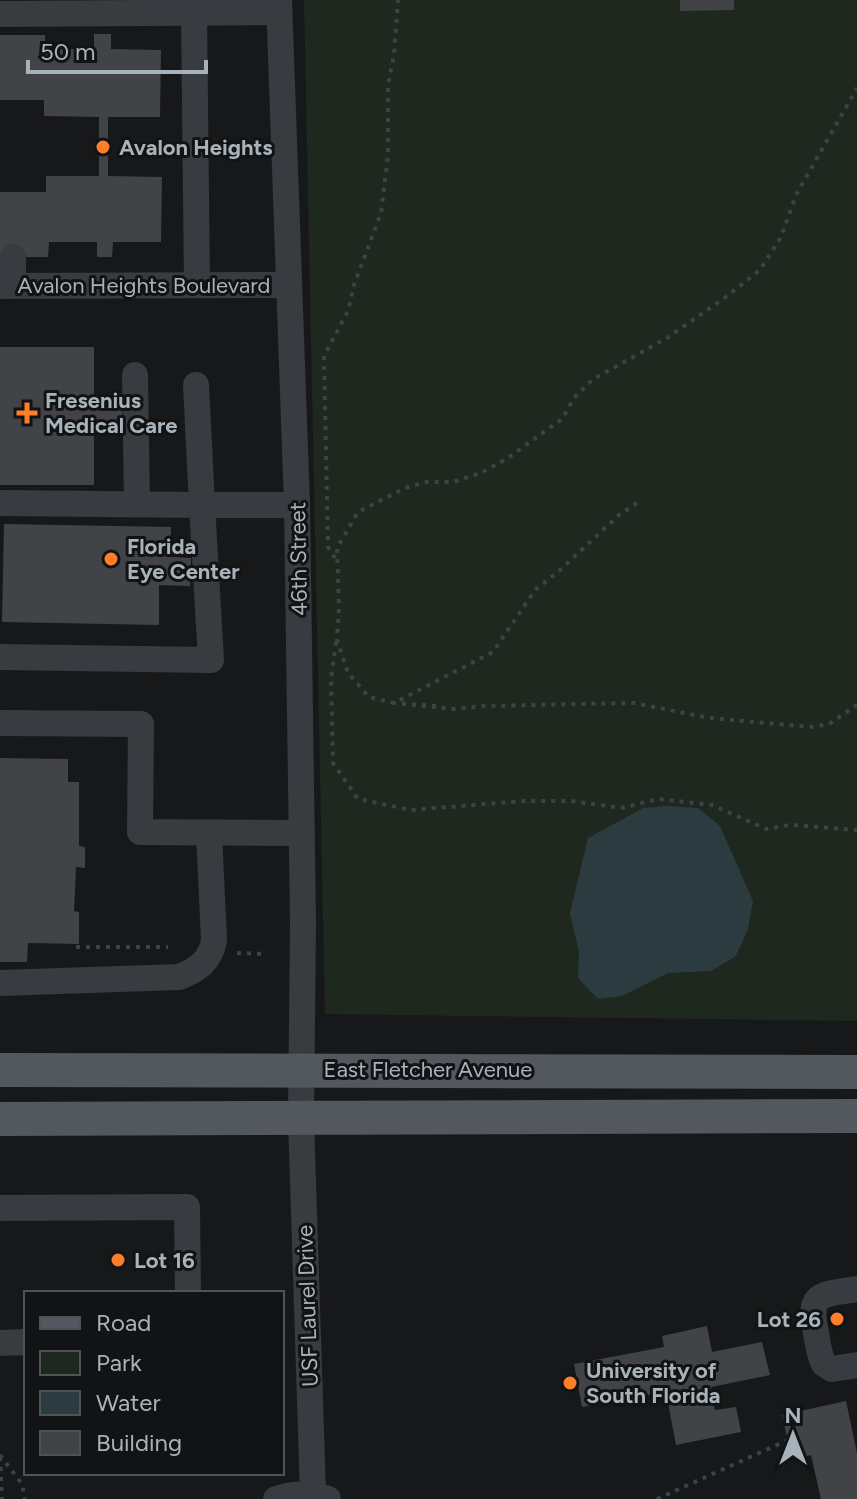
<svg xmlns="http://www.w3.org/2000/svg" width="857" height="1499" font-family="Figtree,sans-serif">
<rect width="100%" height="100%" fill="#171819"/>
<polygon fill="#1f281e" points="304,0 857,0 857,1021 325,1014"/>
<polygon fill="#2c3b3f" points="668,806 698,808 720,826 753,901 748,929 736,956 711,971 668,973 622,996 598,999 578,978 579,952 570,913 588,838 643,808"/>
<g fill="#414346">
<polygon points="680,0 734,0 734,10 680,11"/>
<polygon points="94,34 111,34 111,49 161,50 160,117 108,117 108,176 162,177 161,242 113,242 112,257 97,257 97,242 49,242 48,257 0,257 0,192 46,192 46,176 99,176 99,117 44,116 44,100 0,100 0,35 45,35 45,49 94,49"/>
<polygon points="0,347 94,347 94,398 122,398 122,428 94,428 94,485 0,485"/>
<polygon points="4,524 171,527 170,557 191,558 190,586 159,585 159,625 2,622"/>
<polygon points="0,758 68,759 68,782 79,782 79,846 85,847 85,868 76,867 74,911 79,912 79,944 28,943 27,962 0,962"/>
<polygon points="707,1326 712,1352 762,1342 770,1375 711,1387 715,1410 736,1407 741,1432 676,1445 666,1392 582,1407 574,1364 664,1347 662,1336"/>
<polygon points="846,1401 857,1453 857,1499 821,1499 811,1455 792,1459 782,1415"/>
</g>
<g fill="none" stroke-linecap="round" stroke-linejoin="round">
<g stroke="#3d4246" stroke-width="4" stroke-dasharray="4 6" stroke-linecap="butt">
<polyline points="637,503 619,515 559,571 535,590 493,652 394,703 369,697 348,673 337,640 339,607 337,548 358,512 405,488 426,482 453,482 481,473 508,458 562,419 574,398 592,380 667,338 727,296 760,270 781,237 796,195 857,88"/>
<polyline points="335,558 328,547 324,356 348,311 354,285 381,213 388,156 388,85 394,55 398,0"/>
<polyline points="336,642 331,679 333,763 358,799 411,810 523,801 571,801 622,808 658,799 712,805 766,829 790,825 857,830"/>
<polyline points="436,706 394,703 453,709 484,706 634,703 709,718 811,727 829,724 857,705"/>
<polyline points="76,947 168,947"/>
<polyline points="237,953 266,954"/>
<polyline points="0,1455 22,1484 25,1499"/>
<polyline points="0,1457 2,1499"/>
<polyline points="657,1499 788,1440"/>
</g>
<g stroke="#383b3f" stroke-width="26">
<polyline points="279,0 297,505 303,922 301,1119 313,1494"/>
<polyline points="194,12 197,285"/>
<polyline points="0,14 279,12"/>
<polyline points="0,286 288,285"/>
<polyline points="13,286 13,257"/>
<polyline points="135,375 137,504"/>
<polyline points="196,385 202,505 297,505"/>
<polyline points="0,503 202,505 211,660 0,657"/>
<polyline points="0,723 141,724 140,832 302,833"/>
<path d="M0,983L179,977C198,970 211,960 214,940L209,833"/>
<polyline points="0,1208 187,1207 188,1293"/>
<path d="M857,1289C821,1295 807,1292 816,1333C818,1344 819,1355 824,1364L832,1369L857,1365"/>
<polyline points="0,1343 26,1342"/>
<path d="M276,1499C294,1493 309,1493 328,1499"/>
</g>
<g stroke="#53585e" stroke-width="34">
<polyline points="0,1070 857,1072"/>
<polyline points="0,1119 857,1116"/>
</g>
</g>
<g fill="#ff7e29" stroke="#121314" stroke-width="3">
<circle cx="103" cy="147" r="8"/>
<path d="M23 401h8v8h8v8h-8v8h-8v-8h-8v-8h8z"/>
<circle cx="111" cy="559" r="8"/>
<circle cx="118" cy="1260" r="8"/>
<circle cx="837" cy="1319" r="8"/>
<circle cx="570" cy="1383" r="8"/>
</g>
<g text-anchor="middle" stroke-width="6" stroke-linejoin="round" paint-order="stroke">
<g font-size="22" font-weight="bold" fill="#a8b2ba" stroke="#121314" text-anchor="start">
<text x="119" y="155">Avalon Heights</text>
<text x="45" y="408">Fresenius<tspan x="45" dy="25">Medical Care</tspan></text>
<text x="127" y="554">Florida<tspan x="127" dy="25">Eye Center</tspan></text>
<text x="134" y="1268">Lot 16</text>
<text x="821" y="1327" text-anchor="end">Lot 26</text>
<text x="586" y="1378">University of<tspan x="586" dy="25">South Florida</tspan></text>
</g>
<g font-size="22" fill="#a8b2ba" stroke="#121314">
<text x="144" y="293">Avalon Heights Boulevard</text>
<text transform="translate(298 559) rotate(-91)" y="8">46th Street</text>
<text x="428" y="1077">East Fletcher Avenue</text>
<text transform="translate(307 1306) rotate(-92)" y="8">USF Laurel Drive</text>
</g>
</g>
<rect x="24" y="1291" width="260" height="184" fill="#121314" stroke="#4e5356" stroke-width="2"/>
<rect x="40" y="1317" width="40" height="12" fill="#53585e" stroke="#4e5356" stroke-width="2"/>
<text x="96" y="1331" font-size="24" fill="#a8b2ba">Road</text>
<rect x="40" y="1351" width="40" height="24" fill="#1f281e" stroke="#4e5356" stroke-width="2"/>
<text x="96" y="1371" font-size="24" fill="#a8b2ba">Park</text>
<rect x="40" y="1391" width="40" height="24" fill="#2c3b3f" stroke="#4e5356" stroke-width="2"/>
<text x="96" y="1411" font-size="24" fill="#a8b2ba">Water</text>
<rect x="40" y="1431" width="40" height="24" fill="#414346" stroke="#4e5356" stroke-width="2"/>
<text x="96" y="1451" font-size="24" fill="#a8b2ba">Building</text>
<g transform="translate(793 1435)" stroke="#121314" stroke-width="6" paint-order="stroke">
<path d="M0-6L14 30L0 20L-14 30Z" fill="#a8b2ba"/>
<text y="-12" font-size="22" font-weight="bold" text-anchor="middle" fill="#a8b2ba">N</text>
</g>
<path d="M28 60v12h178v-12" fill="none" stroke="#a8b2ba" stroke-width="4"/>
<text x="40" y="60" font-size="24" fill="#a8b2ba" stroke="#121314" stroke-width="6" paint-order="stroke">50 m</text>
</svg>
